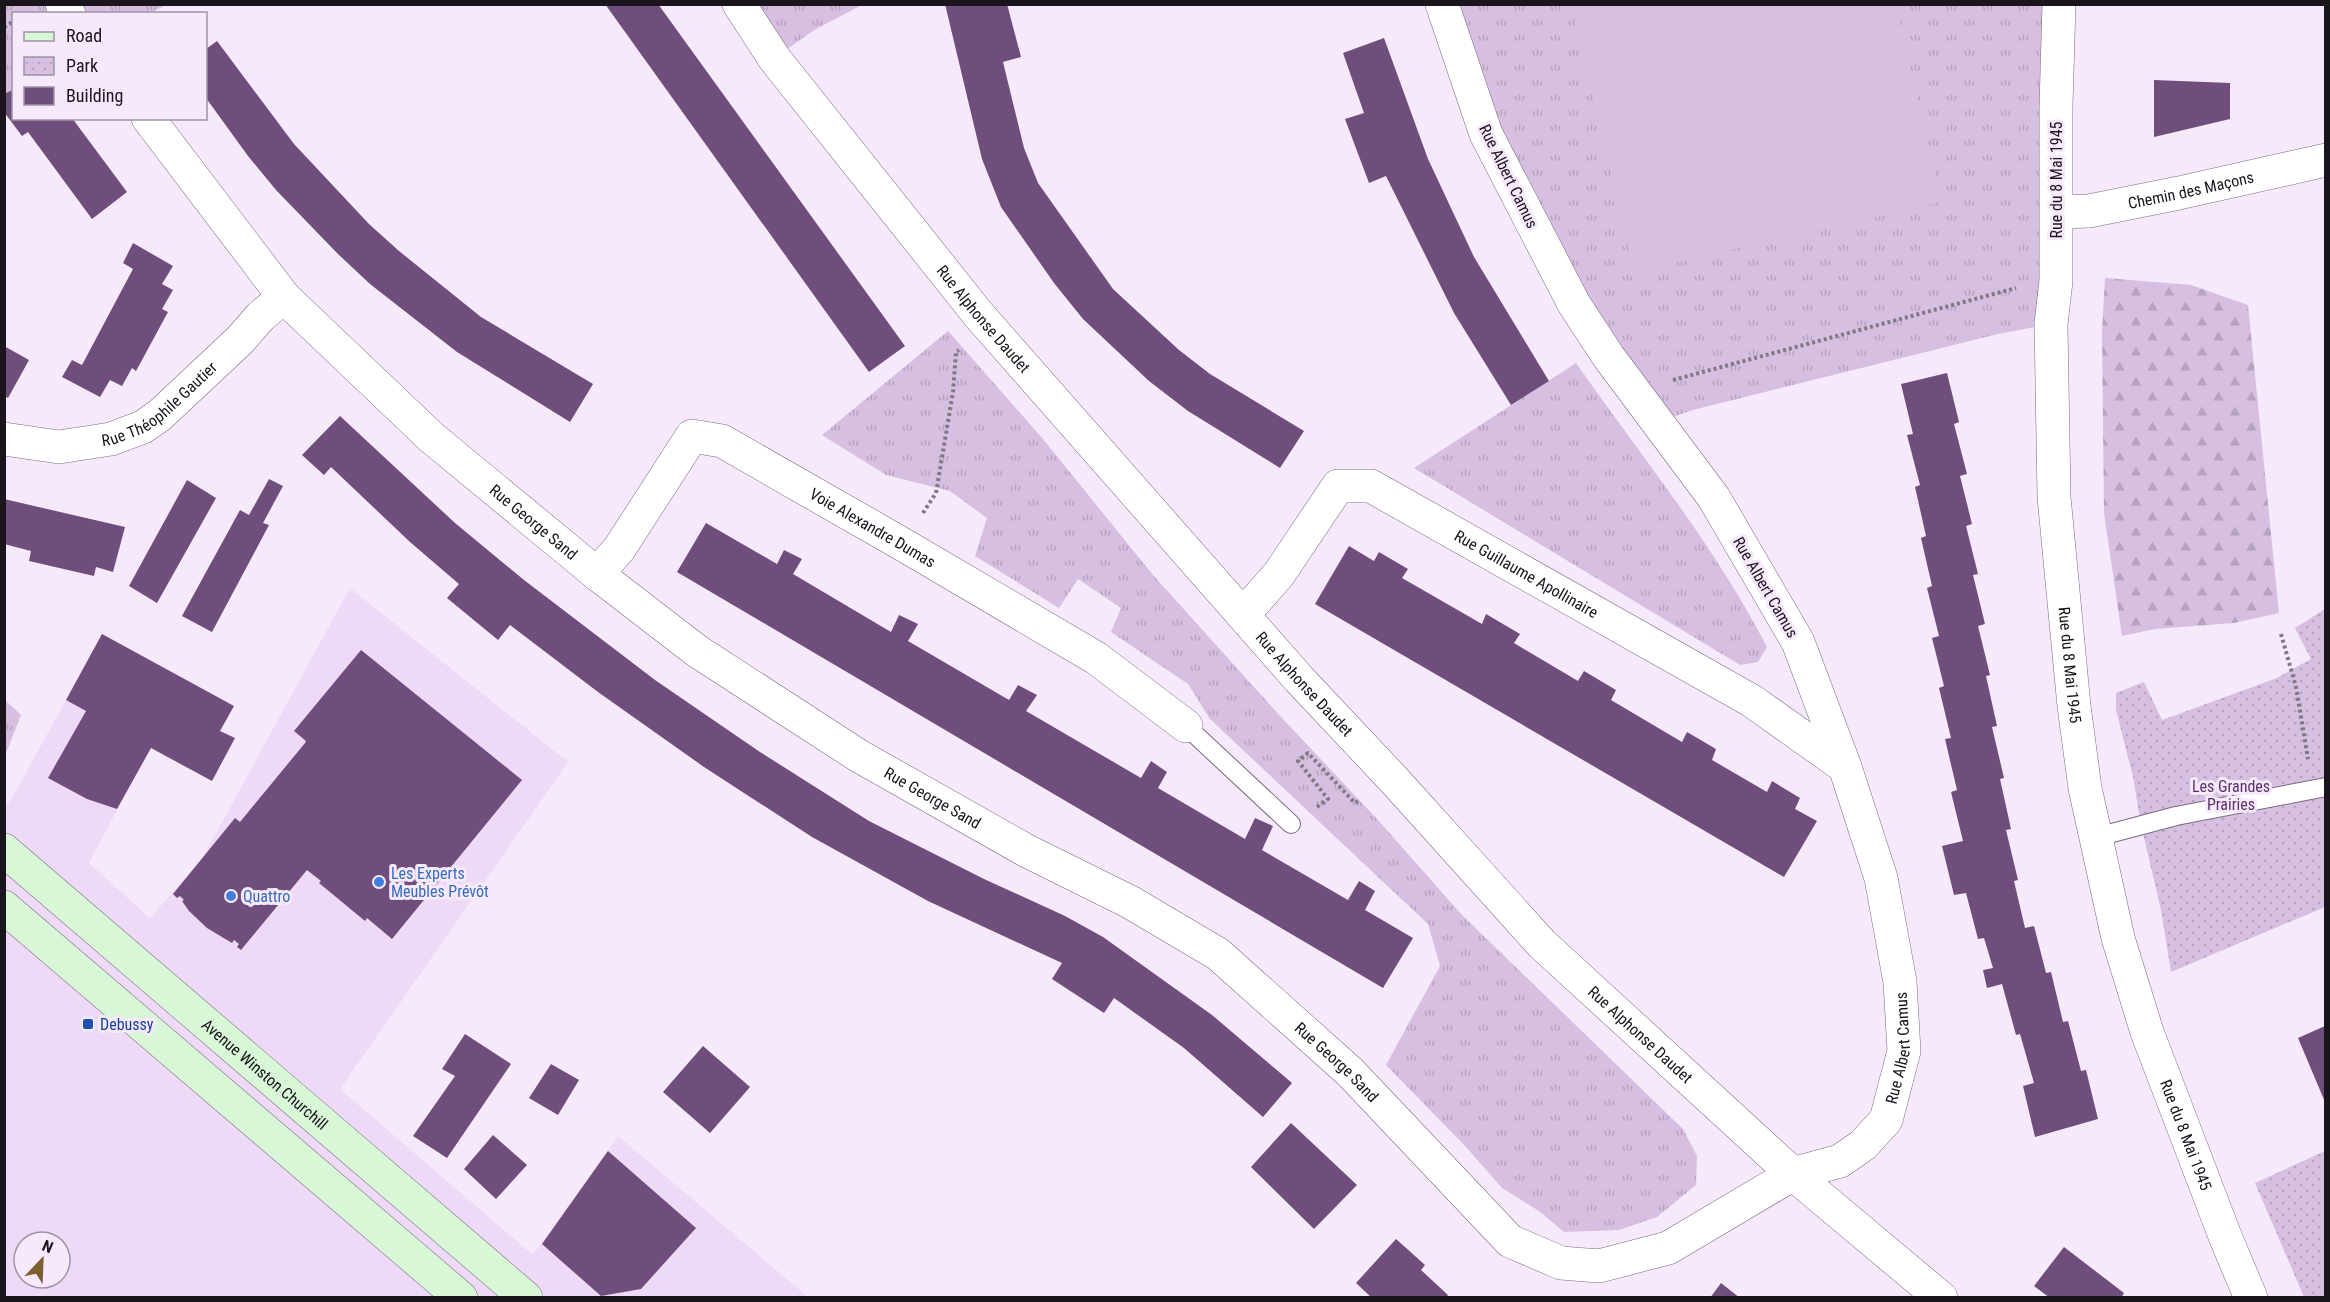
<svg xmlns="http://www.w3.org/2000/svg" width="2330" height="1302" font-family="'Roboto Condensed',sans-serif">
<defs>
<pattern id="grass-tufts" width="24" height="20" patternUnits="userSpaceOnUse" patternTransform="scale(1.5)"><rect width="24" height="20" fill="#d6bfe0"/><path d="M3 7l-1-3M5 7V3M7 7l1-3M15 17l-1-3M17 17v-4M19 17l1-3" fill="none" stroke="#b7a3c0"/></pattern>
<pattern id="forest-firs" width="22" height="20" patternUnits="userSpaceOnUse" patternTransform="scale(1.5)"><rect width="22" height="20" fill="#d6bfe0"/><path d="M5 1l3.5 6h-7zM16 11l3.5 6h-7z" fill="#b7a3c0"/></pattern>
<pattern id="park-dots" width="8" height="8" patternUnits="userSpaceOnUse" patternTransform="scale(1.5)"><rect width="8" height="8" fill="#d6bfe0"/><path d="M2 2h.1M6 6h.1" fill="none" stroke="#b7a3c0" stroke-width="1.8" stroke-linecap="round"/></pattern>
</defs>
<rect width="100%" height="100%" fill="#f7e9fc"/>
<path fill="#eed9f7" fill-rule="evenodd" d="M350,588L568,762L340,1089L533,1255L618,1136L808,1297L5,1298V807L12,798L66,700L150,748L89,863L150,918L202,859ZM24,1242H60V1278H24Z"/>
<g fill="url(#grass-tufts)">
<polygon points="5,5 166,5 150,13 14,14 13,89 5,94"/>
<polygon points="739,5 862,5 816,29 774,58"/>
<polygon points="1442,5 2059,5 2051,324 1998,334 1693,410 1658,422 1608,356"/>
<polygon points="948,331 1043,439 1153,575 1282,718 1378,820 1461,914 1683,1129 1697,1156 1696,1185 1657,1217 1619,1230 1564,1232 1539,1211 1502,1188 1466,1147 1386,1065 1440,966 1428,924 1210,719 1188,684 1111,632 1121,608 1078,579 1059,608 975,556 987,518 950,491 886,475 822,435"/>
<path d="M1576,363C1641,456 1715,546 1767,647L1758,662L1740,665L1414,468Z"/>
<polygon points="5,700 21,715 5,756"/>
</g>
<polygon fill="url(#forest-firs)" points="2105,278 2191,285 2248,305 2279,613 2234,623 2155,629 2122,636 2104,513 2102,332"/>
<g fill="url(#park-dots)">
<polygon points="2325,609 2325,907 2171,972 2161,910 2141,825 2133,777 2116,710 2116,693 2144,682 2162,720 2277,678 2311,659 2295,628"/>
<polygon points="2325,1151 2325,1297 2304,1297 2255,1183"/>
</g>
<polygon fill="#d6bfe0" points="1572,5 1896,5 1942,202 1634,272"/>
<g fill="#6f4e7c">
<polygon points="605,4 658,4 905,346 869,372"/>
<polygon points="945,4 1007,4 1021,57 1003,62 1024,148 1038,183 1113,289 1179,350 1210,374 1304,431 1280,468 1188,411 1149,381 1083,319 1054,283 1001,207 982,159"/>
<polygon points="1384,38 1428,159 1474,257 1549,381 1511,405 1454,313 1386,176 1369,183 1345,119 1364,113 1343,53"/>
<polygon points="217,41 294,144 369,224 399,251 481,317 593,384 570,422 457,352 370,284 338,254 276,190 248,156 206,98 206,49"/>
<polygon points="2154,80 2230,83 2230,119 2154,137"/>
<polygon points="14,89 14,118 72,118 127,192 92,219 28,132 22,136 4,112 4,94"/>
<polygon points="133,243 173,266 162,284 173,290 162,309 168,312 136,371 132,368 122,386 110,380 100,397 62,377 72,360 82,365 133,269 123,263"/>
<polygon points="4,346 29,360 8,398 4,396"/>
<polygon points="1947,373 1959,422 1954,424 1967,474 1960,476 1972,524 1966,526 1978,574 1973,575 1985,624 1978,626 1990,675 1986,676 1997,726 1992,727 2004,778 2000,779 2011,829 2006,830 2018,880 2014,881 2025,928 2034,926 2046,973 2051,972 2063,1022 2068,1021 2081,1071 2086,1070 2098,1119 2035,1137 2023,1086 2034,1083 2020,1034 2016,1035 2002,984 1987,988 1983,970 1993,968 1984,938 1978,939 1966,893 1954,895 1942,846 1963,841 1951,792 1957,790 1945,739 1951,738 1939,688 1944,686 1932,638 1939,636 1927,588 1932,586 1921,538 1926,536 1915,487 1920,485 1907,435 1913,434 1901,384"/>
<polygon points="340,416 455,523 524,580 655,680 760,752 869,821 984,879 1065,916 1103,937 1212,1015 1292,1083 1263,1117 1184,1048 1114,998 1104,1013 1052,979 1062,963 928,901 812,837 704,767 598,692 510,625 498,640 447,598 459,584 410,542 331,467 324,475 302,455"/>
<polygon points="269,479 283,486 263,523 269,525 212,632 182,616 240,510 249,515"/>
<polygon points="187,480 216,498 157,603 129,586"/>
<polygon points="4,499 125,527 113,572 96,567 94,576 29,561 31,551 4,544"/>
<polygon points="706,523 777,564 784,550 802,559 793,574 891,632 899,615 918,624 908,641 1009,700 1018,685 1037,695 1026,711 1141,778 1151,761 1167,772 1158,788 1245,839 1255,818 1273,826 1262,850 1348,900 1359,881 1375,891 1365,910 1413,938 1383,988 677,572"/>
<polygon points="1349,546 1374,561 1379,552 1408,569 1402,578 1482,624 1486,614 1520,634 1514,643 1578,681 1584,671 1616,690 1611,700 1682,742 1687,732 1716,749 1712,760 1767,792 1772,781 1800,798 1795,809 1817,821 1784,877 1315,604"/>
<polygon points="102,634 234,706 220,731 235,738 212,781 151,748 117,809 87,799 48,778 86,711 66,700"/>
<polygon points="361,650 522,780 392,939 367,918 365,921 319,883 321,881 307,870 241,950 237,947 239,944 234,940 232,943 207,928 189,911 182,901 184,900 180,896 177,898 173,894 235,818 240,822 305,743 306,741 294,731"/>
<polygon points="2325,1026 2325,1102 2298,1038"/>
<polygon points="465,1034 511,1064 447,1158 413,1136 455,1076 442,1069"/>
<polygon points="703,1046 750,1087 710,1133 663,1092"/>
<polygon points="551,1064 579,1080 558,1115 529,1098"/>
<polygon points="1291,1123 1357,1185 1314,1229 1251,1167"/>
<polygon points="493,1135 527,1165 496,1199 464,1169"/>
<polygon points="608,1151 696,1228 641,1289 601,1296 542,1244"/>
<polygon points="1396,1239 1425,1265 1421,1270 1448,1295 1446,1298 1372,1298 1356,1283"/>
<polygon points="2064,1247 2124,1293 2121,1298 2050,1298 2034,1286"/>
<polygon points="1721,1283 1740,1298 1710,1298"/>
</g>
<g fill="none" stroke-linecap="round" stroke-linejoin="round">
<defs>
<g id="service">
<polyline points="1186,726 1291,824"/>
<polyline points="2097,837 2176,816 2326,787"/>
</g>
<g id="minor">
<polyline points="62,4 69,14"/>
<path id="s1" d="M739,4L774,58L978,314L1299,679L1395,781L1542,944L1793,1174L1941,1298"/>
<path id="s2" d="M148,118L284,297L431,437L597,574L697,651L859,756L1027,851L1130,902L1218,954L1350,1072L1510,1241L1561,1263L1599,1266L1668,1248L1793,1174L1840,1161L1863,1145L1886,1120L1904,1051L1900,982L1881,878L1845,767L1798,642L1714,498L1608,356L1574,304L1486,134L1442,4"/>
<path id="s3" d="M2057,212L2089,211L2179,193L2326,160"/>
<path id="s4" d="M4,439L59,447L111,439L143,427L160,415L240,340L261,316L284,297"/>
<path id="s5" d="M597,574L619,549L692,436L722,441L902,544L1096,658L1186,726"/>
<path id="s6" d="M1243,615L1279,574L1338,486H1371L1752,701L1845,767"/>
</g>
<g id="tertiary">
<path id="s7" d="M2059,4L2056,106V281L2051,324L2054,497L2074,706L2085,788L2118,938L2147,1032L2225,1236L2251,1298"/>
</g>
<g id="secondary">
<path id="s8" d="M4,850L526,1298"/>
<polyline points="4,907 461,1298"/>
</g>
</defs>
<use href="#service" stroke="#7a6b80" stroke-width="20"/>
<use href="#minor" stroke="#7a6b80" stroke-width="34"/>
<use href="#tertiary" stroke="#7a6b80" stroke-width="34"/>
<use href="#secondary" stroke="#7a6b80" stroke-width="34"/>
<g stroke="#817785" stroke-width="4" stroke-dasharray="3 3" stroke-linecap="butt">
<polyline points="4,27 14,21"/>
<polyline points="1673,380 2016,288"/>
<polyline points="923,513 936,493 953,392 956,352 959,350"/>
<polyline points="2281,634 2296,687 2308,759"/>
<polyline points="1317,807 1328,799 1298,761 1308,753 1355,803 1360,800"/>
</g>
<use href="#service" stroke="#fff" stroke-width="18"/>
<use href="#minor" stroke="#fff" stroke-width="33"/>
<use href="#tertiary" stroke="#fff" stroke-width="33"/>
<use href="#secondary" stroke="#d7f7d6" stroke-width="33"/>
</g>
<g fill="#3f7fe0" stroke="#f7e9fc" stroke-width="2">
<circle cx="379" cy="882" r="6"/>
<circle cx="231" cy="896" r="6"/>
</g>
<rect fill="#1a4fb4" stroke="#f7e9fc" stroke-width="2" x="82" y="1018" width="12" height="12" rx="3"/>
<g text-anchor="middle" stroke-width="6" stroke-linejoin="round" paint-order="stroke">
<g font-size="16" fill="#1a141d" stroke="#f7e9fc">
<text transform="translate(1509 176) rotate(64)" y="6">Rue Albert Camus</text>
<text transform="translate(2056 180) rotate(-90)" y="6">Rue du 8 Mai 1945</text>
<text dy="6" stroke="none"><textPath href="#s3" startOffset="136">Chemin des Maçons</textPath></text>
<text dy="6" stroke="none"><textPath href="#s1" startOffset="399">Rue Alphonse Daudet</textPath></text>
<text dy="6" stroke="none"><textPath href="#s4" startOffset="168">Rue Théophile Gautier</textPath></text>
<text dy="6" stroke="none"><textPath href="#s2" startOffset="561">Rue George Sand</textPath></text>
<text dy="6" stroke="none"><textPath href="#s5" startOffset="372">Voie Alexandre Dumas</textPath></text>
<text dy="6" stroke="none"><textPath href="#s6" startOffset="372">Rue Guillaume Apollinaire</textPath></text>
<text transform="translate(1766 587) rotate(60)" y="6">Rue Albert Camus</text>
<text dy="6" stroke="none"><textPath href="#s7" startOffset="662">Rue du 8 Mai 1945</textPath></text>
<text dy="6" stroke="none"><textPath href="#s1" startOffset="885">Rue Alphonse Daudet</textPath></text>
<text dy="6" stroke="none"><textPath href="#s2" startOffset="1047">Rue George Sand</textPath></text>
<text dy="6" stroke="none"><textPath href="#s1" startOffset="1371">Rue Alphonse Daudet</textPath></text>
<text dy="6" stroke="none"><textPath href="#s2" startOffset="2277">Rue Albert Camus</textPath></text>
<text dy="6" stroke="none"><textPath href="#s2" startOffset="1533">Rue George Sand</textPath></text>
<text dy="6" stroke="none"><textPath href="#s8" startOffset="344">Avenue Winston Churchill</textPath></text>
<text dy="6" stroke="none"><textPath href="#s7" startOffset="1148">Rue du 8 Mai 1945</textPath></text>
</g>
<g font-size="16" fill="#5c2f6c" stroke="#f7e9fc">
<text x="2231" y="792">Les Grandes<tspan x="2231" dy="18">Prairies</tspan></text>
</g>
<g font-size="16" fill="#366cbe" stroke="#f7e9fc" text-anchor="start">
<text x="391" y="879">Les Experts<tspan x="391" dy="18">Meubles Prévôt</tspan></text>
<text x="243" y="902">Quattro</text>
</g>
<g font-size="16" fill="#164399" stroke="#f7e9fc" text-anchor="start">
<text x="100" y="1030">Debussy</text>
</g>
</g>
<rect width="2330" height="1302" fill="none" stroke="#1a141d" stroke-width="12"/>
<rect x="12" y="12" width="195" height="108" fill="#f7e9fc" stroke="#9f94a3" stroke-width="1.5"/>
<rect x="24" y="32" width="30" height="9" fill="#d7f7d6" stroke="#9f94a3" stroke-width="1.5"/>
<text x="66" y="42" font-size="18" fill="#1a141d">Road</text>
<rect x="24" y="57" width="30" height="18" fill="url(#park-dots)" stroke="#9f94a3" stroke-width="1.5"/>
<text x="66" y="72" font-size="18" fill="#1a141d">Park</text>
<rect x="24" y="87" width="30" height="18" fill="#6f4e7c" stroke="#9f94a3" stroke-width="1.5"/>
<text x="66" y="102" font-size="18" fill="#1a141d">Building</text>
<g transform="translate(42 1260) rotate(23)"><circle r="28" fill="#f7e9fc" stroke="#9f94a3" stroke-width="1.5"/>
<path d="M0-4.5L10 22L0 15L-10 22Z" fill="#7a6031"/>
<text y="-9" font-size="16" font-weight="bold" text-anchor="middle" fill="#1a141d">N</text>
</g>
</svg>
